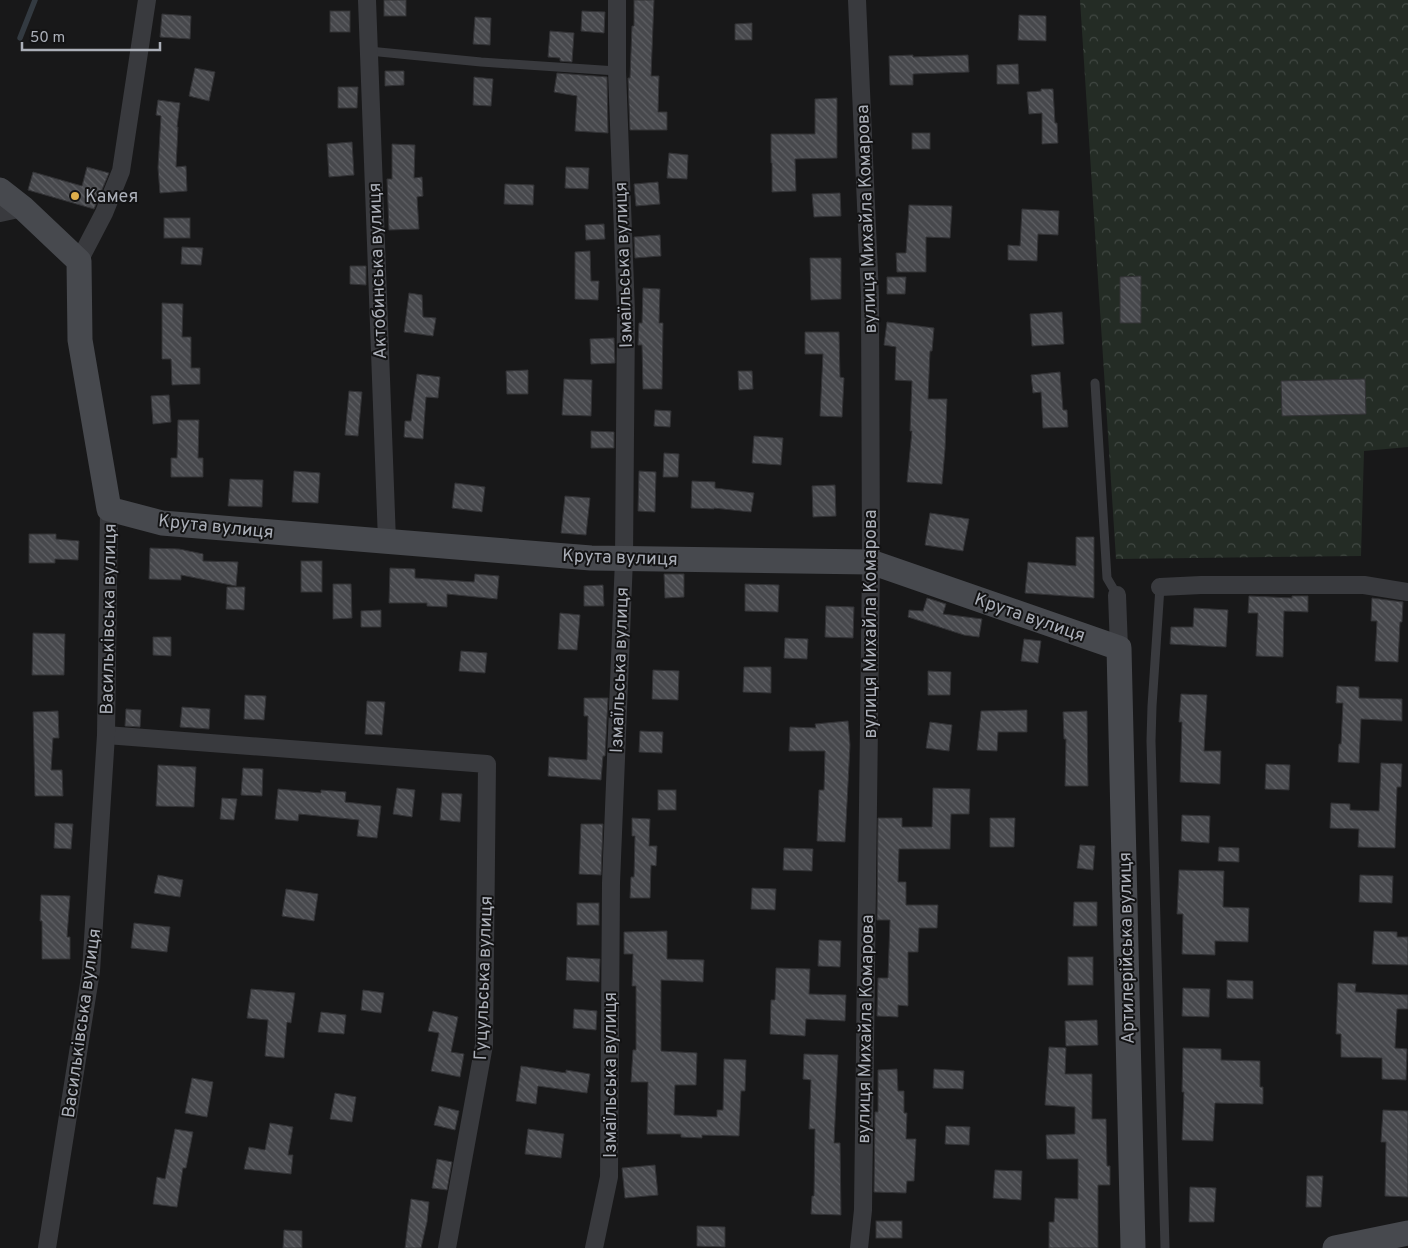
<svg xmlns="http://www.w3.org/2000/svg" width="1408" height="1248" font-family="Overpass,sans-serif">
<defs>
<pattern id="forest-crowns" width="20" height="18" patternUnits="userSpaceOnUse" patternTransform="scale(1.25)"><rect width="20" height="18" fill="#242c25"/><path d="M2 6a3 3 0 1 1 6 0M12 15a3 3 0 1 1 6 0" fill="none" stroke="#414843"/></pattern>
<pattern id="building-back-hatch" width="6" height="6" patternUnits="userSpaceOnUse" patternTransform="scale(1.25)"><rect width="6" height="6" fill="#47484c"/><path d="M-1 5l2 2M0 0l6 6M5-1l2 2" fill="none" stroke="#5f6064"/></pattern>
</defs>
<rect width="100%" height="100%" fill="#181819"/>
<polygon fill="url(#forest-crowns)" points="1080,0 1408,0 1408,447 1364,451 1361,556 1116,559"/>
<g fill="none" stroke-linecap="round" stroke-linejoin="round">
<polyline stroke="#333a41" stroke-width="5.5" points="20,38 35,0"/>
</g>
<g fill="url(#building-back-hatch)" stroke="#323235">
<rect x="384" y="0" width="22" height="16"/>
<polygon points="634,0 654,0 651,76 659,76 658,112 667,112 667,130 630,130 628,78 630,78 632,26 634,26"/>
<rect x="330" y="11" width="20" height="21"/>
<polygon points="582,11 605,12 604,33 581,31"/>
<polygon points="162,14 191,16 190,39 160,37"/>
<polygon points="1019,15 1046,16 1046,41 1018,40"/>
<polygon points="475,17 491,18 490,45 473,44"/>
<polygon points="752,23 752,40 735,40 735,24"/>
<polygon points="550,31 574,33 572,62 560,61 560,58 548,57"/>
<polygon points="913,55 913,57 968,55 969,72 913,74 913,85 890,85 889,56"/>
<polygon points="1018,64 1019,84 997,84 997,65"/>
<polygon points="195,68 215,72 209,101 189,96"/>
<polygon points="385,71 404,71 404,85 385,86"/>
<polygon points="557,73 607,77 608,133 575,131 577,96 554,92"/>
<polygon points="474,77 493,79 491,106 473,105"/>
<polygon points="338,87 358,87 357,108 338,108"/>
<polygon points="1041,89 1053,89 1055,123 1057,123 1058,143 1042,144 1042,113 1029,114 1027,92 1041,91"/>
<polygon points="837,98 837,158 795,159 796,191 772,192 772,163 771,163 771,134 815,134 815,99"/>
<polygon points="158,100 180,103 177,127 178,127 176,167 186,166 187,191 160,193 158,168 161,116 156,115"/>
<rect x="912" y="133" width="18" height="16"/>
<polygon points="352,142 354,175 329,177 327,144"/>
<polygon points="392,144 415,145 414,178 422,177 423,196 417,197 419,229 389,230 387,179 392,179"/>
<polygon points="669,153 688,155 687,179 667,178"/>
<polygon points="87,167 109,173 94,209 28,190 33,172 82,186"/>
<polygon points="566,167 589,168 588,189 565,188"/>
<polygon points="658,182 660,204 636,206 634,184"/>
<polygon points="505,184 534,185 533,205 504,204"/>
<polygon points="840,193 841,216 814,217 812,194"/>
<polygon points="909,205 952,206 950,238 926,237 926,272 897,272 896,253 906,253"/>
<polygon points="1022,209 1059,211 1058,235 1038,234 1037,261 1008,260 1008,245 1020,246"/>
<rect x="164" y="218" width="26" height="20"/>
<polygon points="604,224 605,239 586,240 585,225"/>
<polygon points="660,235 661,256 635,258 634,237"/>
<polygon points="182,247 203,248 201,265 181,264"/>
<polygon points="590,251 591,281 599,281 598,300 575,299 575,252"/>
<polygon points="810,258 841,258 841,299 811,300"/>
<polygon points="350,266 366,266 366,285 350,284"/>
<polygon points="1141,276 1141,323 1120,323 1120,277"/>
<polygon points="887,277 906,277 905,294 887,294"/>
<polygon points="643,288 660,289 659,323 663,323 662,389 643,389 642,345 638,345 639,323 642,323"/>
<polygon points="409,293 422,295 423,317 436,318 433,336 404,332"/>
<polygon points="162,303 183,304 182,337 191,337 191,368 200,368 200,384 172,385 171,359 162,359"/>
<polygon points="1062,312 1064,344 1032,346 1030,314"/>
<polygon points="887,322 934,328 932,351 930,351 928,399 947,399 945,449 942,484 907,482 912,431 910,431 912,381 895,380 896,347 884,345"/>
<polygon points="805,332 839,332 840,377 844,378 842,417 820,416 823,354 805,354"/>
<polygon points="614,338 615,363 591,364 590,339"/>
<polygon points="528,370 528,394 507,394 506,371"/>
<polygon points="738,371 752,371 753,389 739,390"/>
<polygon points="1060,372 1063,410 1067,410 1068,427 1043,428 1041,392 1033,393 1031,375"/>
<polygon points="417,374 440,377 438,398 426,397 423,439 404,437 405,421 411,421"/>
<polygon points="564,379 592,380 591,416 562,415"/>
<polygon points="1365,379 1366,414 1282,416 1281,381"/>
<polygon points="349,391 362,392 358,436 345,435"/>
<polygon points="169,395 171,422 153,424 151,396"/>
<polygon points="655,410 671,411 670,427 654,426"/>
<polygon points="178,420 199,420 198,458 203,458 203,477 171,477 171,458 177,458"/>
<polygon points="591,431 614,432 614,448 591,448"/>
<polygon points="754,436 783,438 781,465 752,463"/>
<polygon points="664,453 679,454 678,477 663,477"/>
<polygon points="294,471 320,473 318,503 292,502"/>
<polygon points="639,471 656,472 655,512 638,511"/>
<polygon points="230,479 263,480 262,507 228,506"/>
<polygon points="692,481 715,482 715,488 754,493 751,512 714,508 714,509 691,508"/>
<polygon points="455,483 485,487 482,512 452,508"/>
<polygon points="835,485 836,516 813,517 812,486"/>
<polygon points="565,496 590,498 586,535 561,533"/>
<polygon points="930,513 969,519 963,551 925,545"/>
<polygon points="29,534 56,534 56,539 79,541 78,560 55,559 55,563 29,563"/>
<polygon points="1076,537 1094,537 1094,598 1025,593 1028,562 1076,566"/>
<polygon points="150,548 179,549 203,554 203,561 238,562 236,586 181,575 181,580 149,579"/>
<rect x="301" y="561" width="21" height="31"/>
<polygon points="390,568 415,569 415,578 474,582 475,574 499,576 497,599 447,594 447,607 427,606 427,603 389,603"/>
<polygon points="664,574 684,574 684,597 665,598"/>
<polygon points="333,584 351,584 352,618 333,619"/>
<polygon points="745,584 779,585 778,612 745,611"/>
<polygon points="603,585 604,606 584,606 584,586"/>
<polygon points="227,587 245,587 244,610 226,609"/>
<polygon points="1249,596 1292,598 1292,596 1308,596 1308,612 1284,611 1283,657 1256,656 1258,613 1248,613"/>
<polygon points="927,598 946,604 943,614 982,619 979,637 964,635 908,617 909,610 923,611"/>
<polygon points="1372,598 1403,602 1402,622 1400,622 1398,662 1375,661 1377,621 1371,621"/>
<polygon points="826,606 854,607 853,638 825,637"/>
<polygon points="1194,608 1228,610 1226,647 1170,644 1171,627 1193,627"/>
<polygon points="381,610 381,627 361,627 361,611"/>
<polygon points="560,613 580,615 577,650 558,649"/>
<polygon points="33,633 65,634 64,675 32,675"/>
<polygon points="153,637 171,637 171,656 153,655"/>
<polygon points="785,638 808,639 807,659 784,658"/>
<polygon points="1024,639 1041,641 1038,663 1021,661"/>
<polygon points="461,651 487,653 485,673 459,671"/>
<polygon points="744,667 771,667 771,693 743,692"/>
<polygon points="653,670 679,671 678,700 652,699"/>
<polygon points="928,671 951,672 950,695 928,695"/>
<polygon points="1337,686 1359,687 1359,698 1402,699 1402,721 1361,719 1359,763 1338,762 1339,744 1341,744 1343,703 1336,703"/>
<polygon points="1181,694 1207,695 1204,751 1221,751 1220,784 1180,782 1182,722 1179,722"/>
<polygon points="245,695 266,696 264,720 244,719"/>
<polygon points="584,698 608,698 605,756 603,756 601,780 548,776 549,757 587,760 588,716 584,716"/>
<polygon points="367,701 385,702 382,735 365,734"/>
<polygon points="182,707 210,709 209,729 180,727"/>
<polygon points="126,709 141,710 140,727 125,726"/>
<polygon points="1027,710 1027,732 998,732 997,751 977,750 981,711"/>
<polygon points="58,711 59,738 53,738 51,770 62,770 63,796 35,796 33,712"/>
<polygon points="1087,711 1088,786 1065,786 1066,739 1064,739 1063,712"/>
<polygon points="848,721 850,745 845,842 817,841 819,790 824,790 825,751 789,751 790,727 816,728 815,724"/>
<polygon points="930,722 952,725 949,751 926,748"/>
<polygon points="640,731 663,732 662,753 639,752"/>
<polygon points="1381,763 1402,764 1401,787 1397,787 1395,848 1358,847 1359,829 1330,828 1331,803 1350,804 1350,810 1379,811"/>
<polygon points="1266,764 1290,765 1289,790 1265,789"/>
<polygon points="158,765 196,767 194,807 156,806"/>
<polygon points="243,768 263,769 262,796 241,795"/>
<polygon points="397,788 415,790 412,817 393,814"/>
<polygon points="933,788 970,789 969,814 951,814 950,849 899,849 898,882 906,882 906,905 938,905 937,928 919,928 918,952 908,952 908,1006 898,1005 898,1017 877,1016 878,978 888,978 890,920 877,920 878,818 902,818 902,827 932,827"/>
<polygon points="278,789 321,793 321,790 346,792 345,802 381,806 377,838 357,836 359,820 299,814 298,821 275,819"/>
<rect x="658" y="790" width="18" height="20"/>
<polygon points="442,793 462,794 460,822 440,820"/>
<polygon points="222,798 237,799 234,820 220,819"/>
<polygon points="1182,815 1210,816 1209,843 1181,841"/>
<polygon points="632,818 650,819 649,846 657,846 656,866 651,865 650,898 630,898 631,877 634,877 635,836 632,836"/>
<polygon points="990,818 1015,818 1014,847 990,847"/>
<polygon points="55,823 73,824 71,849 54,848"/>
<polygon points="581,824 603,824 601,875 579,874"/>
<polygon points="1080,845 1095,846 1093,870 1077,868"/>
<polygon points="1219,847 1239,848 1239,862 1218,861"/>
<polygon points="784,848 813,849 812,871 783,870"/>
<polygon points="1179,870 1224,871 1223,907 1249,908 1248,942 1215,941 1215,955 1182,954 1183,914 1177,914"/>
<polygon points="158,875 183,880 180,897 154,893"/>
<polygon points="1360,875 1393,876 1392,903 1359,902"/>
<polygon points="752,888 776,889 775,910 751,909"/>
<polygon points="286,889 318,894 314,921 282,916"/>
<polygon points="41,895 70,896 67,937 70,937 70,959 42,959 42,921 40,921"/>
<polygon points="1074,902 1097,902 1097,926 1073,926"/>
<rect x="577" y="903" width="22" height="22"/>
<polygon points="134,923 170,927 167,952 131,948"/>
<polygon points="667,931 667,959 704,960 703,982 661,980 661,1051 697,1053 696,1085 675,1085 674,1115 717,1117 717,1110 723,1110 724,1059 746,1060 745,1091 741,1091 739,1136 702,1135 702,1138 681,1137 681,1134 647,1134 648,1082 631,1082 633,1050 636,1050 636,986 632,986 633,954 624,954 624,932"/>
<polygon points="1374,931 1397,932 1397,937 1408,937 1408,965 1372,964"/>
<polygon points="819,940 841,941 840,967 818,966"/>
<polygon points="567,957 600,959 599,982 566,980"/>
<rect x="1068" y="957" width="25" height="28"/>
<polygon points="776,968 810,969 809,994 846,995 845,1021 806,1019 805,1036 770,1034 771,1000 775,1000"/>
<polygon points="1227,980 1253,981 1253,999 1227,998"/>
<polygon points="1338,983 1356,984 1355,992 1408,995 1408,1009 1397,1009 1395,1048 1407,1049 1406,1080 1382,1079 1382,1058 1341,1057 1341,1034 1336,1034"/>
<polygon points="1183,988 1210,989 1209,1017 1182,1016"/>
<polygon points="251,989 295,993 291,1023 287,1022 284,1058 265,1056 268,1020 247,1018"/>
<polygon points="363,990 384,993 381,1013 361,1010"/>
<polygon points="574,1009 597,1011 596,1030 573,1028"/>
<polygon points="433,1011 458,1017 451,1052 464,1054 460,1077 431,1071 439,1033 428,1031"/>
<polygon points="321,1012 346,1015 344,1034 318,1032"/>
<polygon points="1097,1020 1098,1045 1066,1046 1065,1021"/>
<polygon points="1049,1047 1066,1048 1065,1074 1092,1074 1092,1119 1106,1119 1107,1166 1110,1166 1110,1185 1098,1185 1098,1248 1049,1248 1049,1222 1054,1222 1055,1198 1078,1199 1078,1159 1047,1159 1046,1135 1075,1134 1075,1107 1045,1105"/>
<polygon points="1183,1048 1221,1049 1221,1060 1260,1061 1260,1087 1263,1087 1263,1104 1215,1103 1213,1141 1182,1140 1184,1092 1182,1092"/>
<polygon points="804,1054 838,1055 834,1143 840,1143 841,1215 811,1214 812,1196 814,1196 815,1129 809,1129 811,1080 803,1079"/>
<polygon points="521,1066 566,1073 566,1070 590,1074 587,1093 538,1086 536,1104 516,1101"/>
<polygon points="897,1069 898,1091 904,1091 904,1113 907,1113 906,1139 916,1139 914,1181 907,1181 906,1193 874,1192 875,1112 878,1112 878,1070"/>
<polygon points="934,1069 964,1071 963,1089 933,1088"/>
<polygon points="192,1078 213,1082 207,1117 185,1113"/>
<polygon points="335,1093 356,1097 352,1122 330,1119"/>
<polygon points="439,1106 459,1111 455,1130 434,1125"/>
<polygon points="1383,1110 1408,1111 1408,1197 1385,1196 1386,1142 1381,1142"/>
<polygon points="270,1123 293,1127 288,1155 293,1155 291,1174 244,1169 249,1147 265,1150"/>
<polygon points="946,1126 970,1127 969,1145 945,1144"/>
<polygon points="175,1129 193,1132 186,1168 183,1168 177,1207 153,1204 157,1177 165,1179"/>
<polygon points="528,1129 564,1134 561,1158 525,1154"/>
<polygon points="437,1159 452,1162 447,1190 432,1188"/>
<polygon points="655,1165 658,1195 625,1198 622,1168"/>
<polygon points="995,1170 1022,1171 1021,1200 993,1198"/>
<polygon points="1307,1176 1323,1176 1321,1207 1306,1207"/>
<polygon points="1190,1187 1216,1188 1214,1222 1189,1222"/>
<polygon points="411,1199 429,1202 427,1222 421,1248 405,1248"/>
<rect x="876" y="1221" width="26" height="17"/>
<polygon points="697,1226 725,1227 725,1247 697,1246"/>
<polygon points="284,1230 302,1231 302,1248 283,1248"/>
</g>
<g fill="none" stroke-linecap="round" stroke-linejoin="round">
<g stroke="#393a3e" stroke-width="9">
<polyline points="369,51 481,62 617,71"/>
<polyline points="1095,383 1107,578 1117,595"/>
<polyline points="1160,587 1152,706 1151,741 1165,1248"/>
</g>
<g stroke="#393a3e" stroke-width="18">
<polyline points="367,0 387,541"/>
<polyline points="857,0 870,296 871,562 863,1210 859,1248"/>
<polyline points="0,213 23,208"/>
<polyline points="79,261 104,213 121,171 147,0"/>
<polyline points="1160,587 1201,585 1364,585 1408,592"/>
<polyline points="1117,595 1119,648"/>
<polyline points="106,735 487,764 484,1045 447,1248"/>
<polyline points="47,1248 91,971 106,735 109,509"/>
<polyline points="594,1248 609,1177 611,883 624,559 626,313 617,71 617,0"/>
</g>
<g stroke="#47494e" stroke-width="25">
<polyline points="0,190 23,208 79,261 80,340 109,509 162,523 591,558 871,562 1119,648 1133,1248"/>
<polyline points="1335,1248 1408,1233"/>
</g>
</g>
<circle fill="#deae4b" stroke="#131314" stroke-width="2" cx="75" cy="196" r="5"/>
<g text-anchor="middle" stroke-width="4" stroke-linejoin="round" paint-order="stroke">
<g font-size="18" fill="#abafb8" stroke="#131314" text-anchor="start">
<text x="85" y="202">Камея</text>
</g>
<g font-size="18" fill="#abafb8" stroke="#131314">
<text transform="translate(866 219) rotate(-92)" y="6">вулиця Михайла Комарова</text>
<text transform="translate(623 265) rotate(-92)" y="6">Ізмаїльська вулиця</text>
<text transform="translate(377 271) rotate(-92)" y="6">Актобинська вулиця</text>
<text transform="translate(216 526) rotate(6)" y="6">Крута вулиця</text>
<text transform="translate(620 557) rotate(2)" y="6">Крута вулиця</text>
<text transform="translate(1030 617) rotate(19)" y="6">Крута вулиця</text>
<text transform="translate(108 619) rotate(-89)" y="6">Васильківська вулиця</text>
<text transform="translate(870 624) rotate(-90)" y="6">вулиця Михайла Комарова</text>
<text transform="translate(619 670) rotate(-88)" y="6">Ізмаїльська вулиця</text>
<text transform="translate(1126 948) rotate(-91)" y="6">Артилерійська вулиця</text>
<text transform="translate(483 978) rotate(-88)" y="6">Гуцульська вулиця</text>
<text transform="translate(81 1023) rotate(-82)" y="6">Васильківська вулиця</text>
<text transform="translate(865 1029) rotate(-89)" y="6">вулиця Михайла Комарова</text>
<text transform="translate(610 1075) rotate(-90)" y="6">Ізмаїльська вулиця</text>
</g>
</g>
<path d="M22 42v8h138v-8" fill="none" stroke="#abafb8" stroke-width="2.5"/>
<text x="30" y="42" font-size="15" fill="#abafb8" stroke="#131314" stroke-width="4" paint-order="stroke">50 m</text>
</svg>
